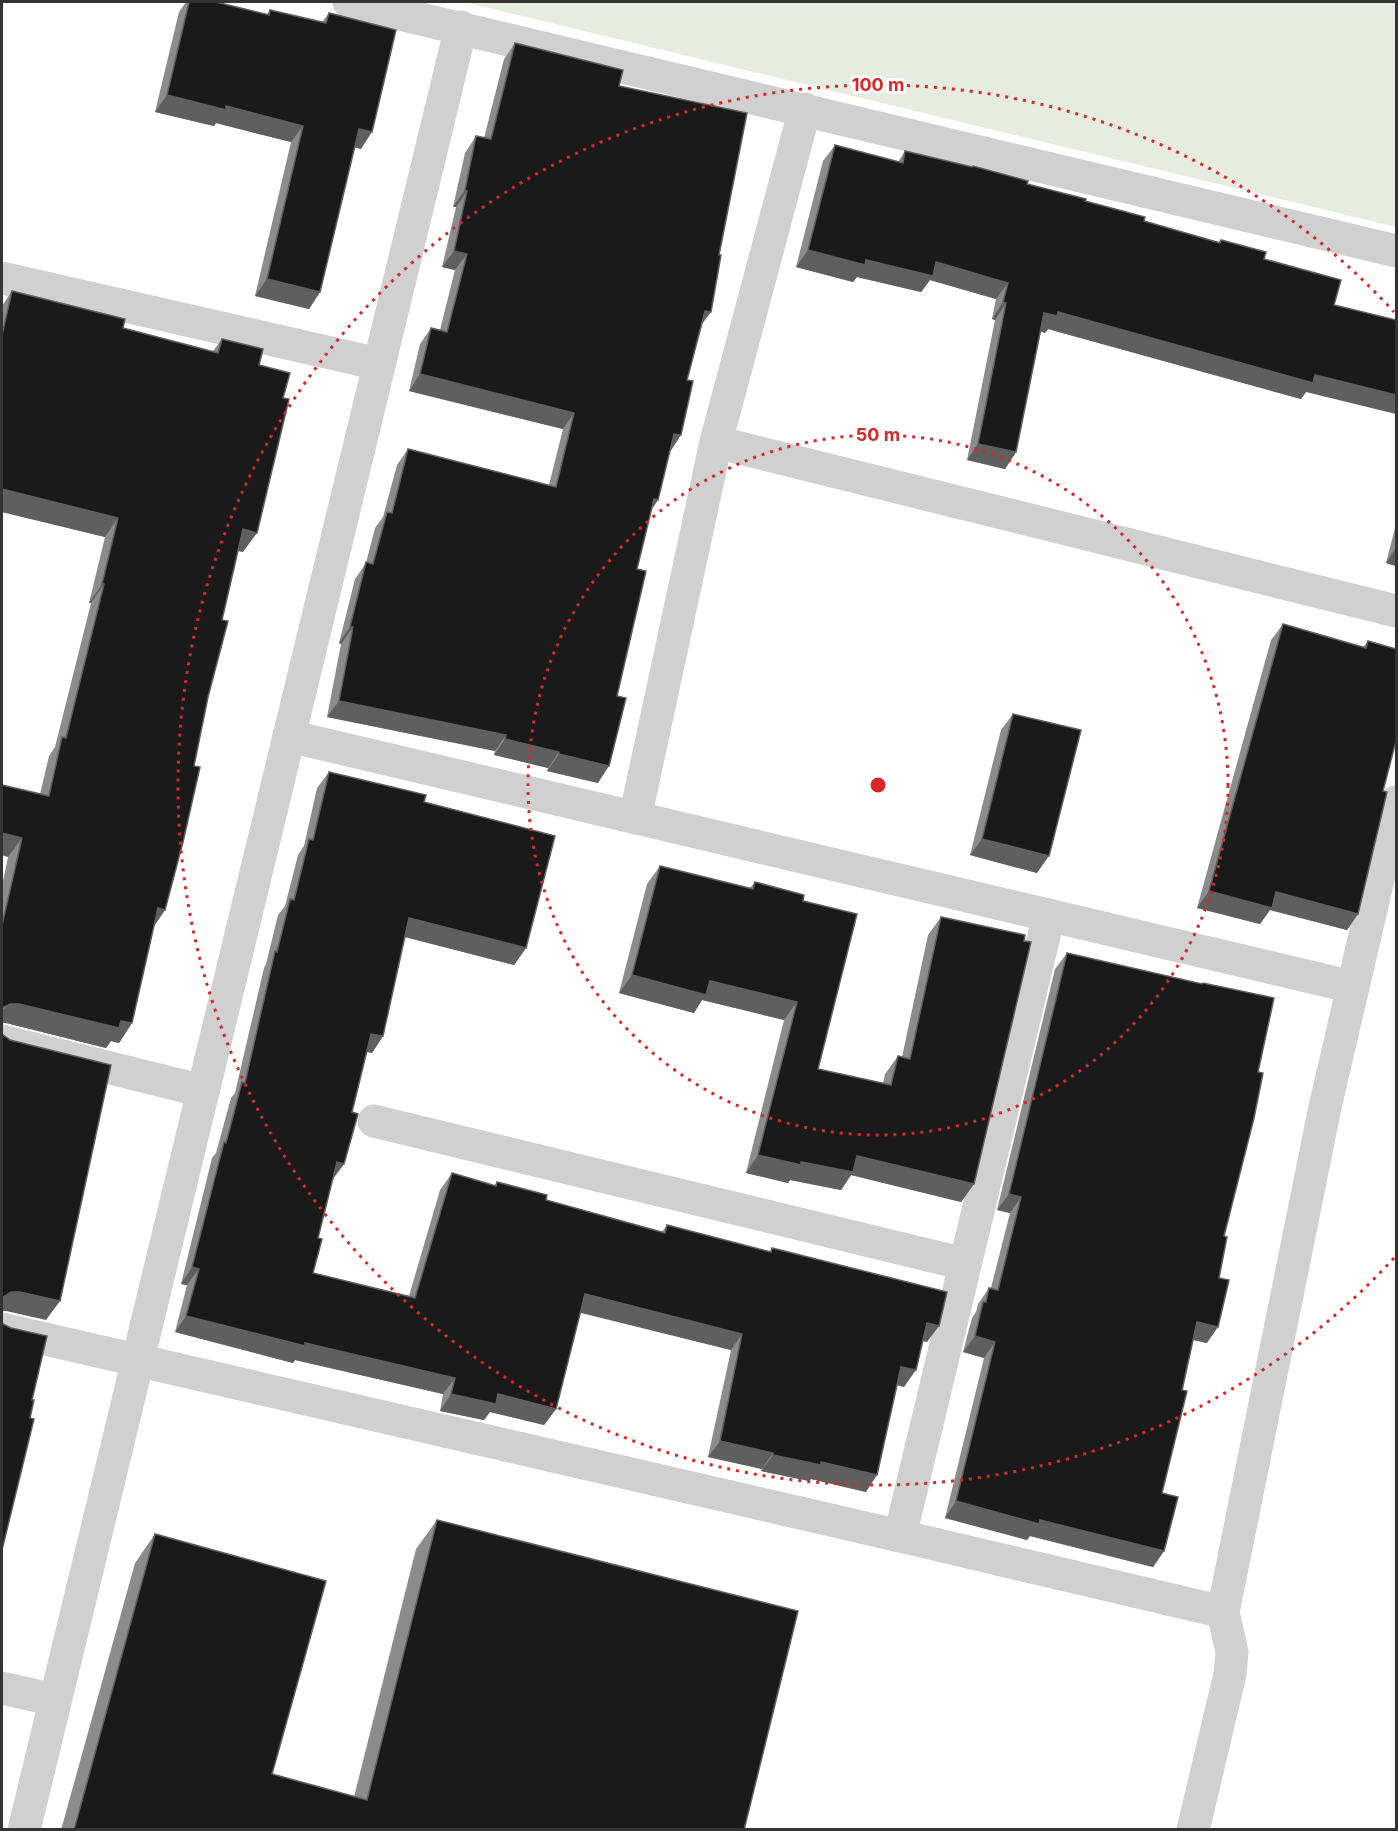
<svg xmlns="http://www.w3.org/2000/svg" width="1398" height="1831" font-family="Inter,sans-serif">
<rect width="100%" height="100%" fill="#fff"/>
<polygon fill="#e6ecdf" points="464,2 1396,2 1396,227"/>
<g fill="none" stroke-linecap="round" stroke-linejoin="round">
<g stroke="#d0d0d0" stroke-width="33">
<polyline points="349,2 1396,251"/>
<polyline points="805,109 716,442 1396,611"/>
<polyline points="2,278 379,364"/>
<polyline points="289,736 1353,987"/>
<polyline points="635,818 716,442"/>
<polyline points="2,1041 203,1091"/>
<polyline points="374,1121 965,1264"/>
<polyline points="2,1329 900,1536 1223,1612"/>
<polyline points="900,1536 1049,915"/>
<polyline points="2,1688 55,1700"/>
<polyline points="24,1830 461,27"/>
<polyline points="1193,1830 1230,1674 1232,1652 1223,1612 1325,1107 1396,802"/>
</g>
</g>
<g fill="#8c8c8c">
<polygon points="186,2 216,2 267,14 270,10 322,22 329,13 361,149 354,147 320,292 309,309 255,296 291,142 216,123 214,126 155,112 179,12"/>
<polygon points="515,43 619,86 702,325 687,380 658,500 651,510 637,569 617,696 598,783 547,771 548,768 494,755 495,751 327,717 341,644 339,643 355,579 366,563 375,528 383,517 397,465 408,449 549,485 563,429 409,391 420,344 431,328 440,330 455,270 442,267 456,207 453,207 465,153 476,136 484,138 504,59"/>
<polygon points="835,145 898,162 905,151 972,167 973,166 1027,184 1085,201 1144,221 1219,242 1221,240 1264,259 1306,392 1301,399 1048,329 1045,333 1041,331 1016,452 1005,469 967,460 995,320 992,319 996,299 930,280 921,292 857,277 853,282 796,267 823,161"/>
<polygon points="12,291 123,328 213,351 222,339 259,365 243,552 238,551 222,620 208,697 165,910 154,926 132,1023 119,1043 111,1041 106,1048 6,1023 2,1023 2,886 8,857 2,855 2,785 40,794 49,756 55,747 91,603 89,603 105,537 2,512 2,306"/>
<polygon points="1396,524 1396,566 1386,563"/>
<polygon points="1283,624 1363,647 1368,641 1383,791 1358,914 1347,930 1270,910 1260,924 1197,908 1271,640"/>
<polygon points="1013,714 1037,873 970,855 1001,730"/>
<polygon points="329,772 424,802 526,948 514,965 405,937 383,1036 372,1053 367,1052 352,1112 344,1164 332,1180 318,1238 313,1273 409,1296 440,1190 452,1173 494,1186 497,1182 546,1200 662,1232 667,1225 770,1252 772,1248 927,1342 923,1341 904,1387 897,1385 866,1492 811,1479 809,1481 761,1471 762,1469 708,1457 731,1350 580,1312 556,1409 544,1425 490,1412 484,1420 440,1411 443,1394 295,1360 293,1363 175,1332 187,1285 181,1284 212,1158 216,1153 231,1098 235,1093 264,968 266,964 278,915 285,906 298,855 304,846 317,788"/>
<polygon points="660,866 750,888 755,882 803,901 818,1069 883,1083 885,1074 898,1056 902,1057 928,935 941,917 974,1184 961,1202 851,1175 841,1190 790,1180 788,1183 746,1173 784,1020 702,1000 694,1013 619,993 647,884"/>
<polygon points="1067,953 1202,984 1203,983 1224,1236 1219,1278 1207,1343 1193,1340 1162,1493 1164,1551 1153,1567 1030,1536 1027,1540 945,1518 984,1358 963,1352 972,1318 976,1312 978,1304 989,1288 991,1288 1010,1213 997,1210 1055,969"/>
<polygon points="437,1520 744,1830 61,1830 135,1563 155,1534 272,1774 354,1797 416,1549"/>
</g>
<g fill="#5f5f5f">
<polygon points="167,95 226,106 303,126 291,142 216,123 214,126 155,112"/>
<polygon points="359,129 372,132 361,149 347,145"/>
<polygon points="465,190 467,191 456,207 453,207"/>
<polygon points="808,250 866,260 936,262 1008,283 996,299 930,280 921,292 857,277 853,282 796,267"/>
<polygon points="454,251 467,254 455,270 442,267"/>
<polygon points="267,279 320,292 309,309 255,296"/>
<polygon points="1003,302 1006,303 995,320 992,319"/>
<polygon points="705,311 711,312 699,328"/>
<polygon points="1058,312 1396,395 1396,414 1306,392 1301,399 1048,329 1045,333 1033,329 1044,313"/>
<polygon points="420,374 574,413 563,429 409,391"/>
<polygon points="674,434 681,435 670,452"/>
<polygon points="978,444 1016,452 1005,469 967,460"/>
<polygon points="2,489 118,518 105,537 2,512"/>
<polygon points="654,499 658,500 647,516"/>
<polygon points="243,529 257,533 243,552 230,549"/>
<polygon points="1396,548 1396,566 1386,563"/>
<polygon points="102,584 104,584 91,603 89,603"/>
<polygon points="350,627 353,627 341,644 339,643"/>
<polygon points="339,701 506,735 495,751 327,717"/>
<polygon points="505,739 559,752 548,768 494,755"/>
<polygon points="559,754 609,766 598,783 547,771"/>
<polygon points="2,833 22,838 8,857 2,855"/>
<polygon points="982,839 1049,856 1037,873 970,855"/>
<polygon points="1209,891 1276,892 1358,914 1347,930 1270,910 1260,924 1197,908"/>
<polygon points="158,908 165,910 152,929"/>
<polygon points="409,918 526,948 514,965 397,935"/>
<polygon points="632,975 710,981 797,1002 784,1020 702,1000 694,1013 619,993"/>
<polygon points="10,1004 19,1004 132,1023 119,1043 111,1041 106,1048 6,1023 2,1023 2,1010"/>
<polygon points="371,1034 383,1036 372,1053 359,1050"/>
<polygon points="758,1155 801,1162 857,1156 974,1184 961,1202 851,1175 841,1190 790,1180 788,1183 746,1173"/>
<polygon points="337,1162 344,1164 332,1180"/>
<polygon points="1009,1194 1021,1197 1010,1213 997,1210"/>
<polygon points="192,1267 199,1269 187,1285 181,1284"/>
<polygon points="11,1292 20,1292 60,1301 46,1320 6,1311 2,1311 2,1298"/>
<polygon points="585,1294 742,1334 731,1350 573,1311"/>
<polygon points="186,1316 305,1343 455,1378 443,1394 295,1360 293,1363 175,1332"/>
<polygon points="1197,1322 1218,1327 1207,1343 1185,1338"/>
<polygon points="927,1323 939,1326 927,1342 916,1339"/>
<polygon points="975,1336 995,1342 984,1358 963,1352"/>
<polygon points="901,1367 916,1370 904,1387 890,1383"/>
<polygon points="451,1394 498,1394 556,1409 544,1425 490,1412 484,1420 440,1411"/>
<polygon points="720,1441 773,1453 762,1469 708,1457"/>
<polygon points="773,1455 821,1462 877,1475 866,1492 811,1479 809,1481 761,1471"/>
<polygon points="956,1501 1040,1520 1164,1551 1153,1567 1030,1536 1027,1540 945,1518"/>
</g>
<g fill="#1a1a1a" stroke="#5f5f5f" stroke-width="1.5">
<polygon points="189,2 216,2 269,15 270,10 326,23 329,13 396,30 372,132 359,129 320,292 267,279 303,126 226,106 226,110 167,95"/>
<polygon points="515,43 623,70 619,86 747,113 719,255 721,255 711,312 705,311 687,380 693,381 681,435 674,434 658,500 654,499 637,569 646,571 617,696 626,698 609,766 559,754 559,752 505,739 506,735 339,701 353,627 350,627 366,562 373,564 387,512 392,513 408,449 556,487 574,413 420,374 431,328 447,332 467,254 454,251 467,191 465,190 476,136 491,139"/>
<polygon points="835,145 903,163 905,151 972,167 973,166 1028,181 1027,184 1086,199 1085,201 1145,217 1144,221 1220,243 1221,240 1266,252 1264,259 1341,280 1334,305 1396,320 1396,395 1315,375 1313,383 1058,312 1057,316 1044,313 1016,452 978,444 1006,303 1003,302 1008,283 936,262 933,276 866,260 865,265 808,250"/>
<polygon points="12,291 125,319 123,328 218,353 222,339 263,349 259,365 290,373 283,398 289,399 257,533 243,529 222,620 228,621 208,697 194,766 200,767 183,842 165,910 158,908 132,1023 121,1021 119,1028 19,1004 10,1004 2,1008 2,1010 2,925 22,838 2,833 2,785 49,796 62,737 66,738 104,584 102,584 118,518 2,489 2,335"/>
<polygon points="1283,624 1366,648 1368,641 1396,649 1396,741 1383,791 1387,792 1358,914 1276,892 1272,908 1209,891"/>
<polygon points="1013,714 1081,730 1049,856 982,839"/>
<polygon points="329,772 426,795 424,802 555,836 526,948 409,918 383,1036 371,1034 352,1112 358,1114 344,1164 337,1162 318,1238 322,1239 313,1273 415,1298 452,1173 496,1186 497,1182 547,1195 546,1200 665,1233 667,1225 771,1252 772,1248 947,1292 939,1326 927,1323 916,1370 901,1367 877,1475 821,1462 821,1465 773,1455 773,1453 720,1441 742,1334 585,1294 556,1409 498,1394 496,1404 451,1394 455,1378 305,1343 305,1346 186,1316 199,1269 192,1267 224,1142 226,1143 242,1082 245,1083 275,951 277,952 290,899 294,900 309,839 313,840"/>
<polygon points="660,866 753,889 755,882 804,895 803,901 857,914 818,1069 891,1085 898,1056 910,1059 941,917 1025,935 1024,941 1031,942 974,1184 857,1156 853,1172 801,1162 801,1165 758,1155 797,1002 710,981 706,995 632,975"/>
<polygon points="1067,953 1202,984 1203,983 1274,998 1258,1072 1263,1073 1254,1118 1224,1236 1227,1237 1219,1278 1229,1280 1218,1327 1197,1322 1182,1390 1187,1391 1162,1493 1178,1497 1164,1551 1040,1520 1039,1524 956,1501 995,1342 975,1336 983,1302 986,1302 989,1288 998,1290 1021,1197 1009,1194"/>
<polygon points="2,1034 10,1040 111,1065 60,1301 20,1292 11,1292 2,1298"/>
<polygon points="2,1321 3,1324 11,1328 47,1336 32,1400 34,1400 30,1418 34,1419 2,1550"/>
<polygon points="437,1520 798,1611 744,1830 74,1830 155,1534 326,1581 272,1774 367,1800"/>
</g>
<g fill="none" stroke="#d62828" stroke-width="3" stroke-dasharray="3 6">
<circle cx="878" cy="785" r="350"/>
<path d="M1394 1258A700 700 0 1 1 1394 312"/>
</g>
<circle cx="878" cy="785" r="9" fill="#d62828" stroke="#fff" stroke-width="3"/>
<g font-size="18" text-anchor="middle" font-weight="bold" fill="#d62828" stroke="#fff" stroke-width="6" stroke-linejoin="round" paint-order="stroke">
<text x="878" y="91">100 m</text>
<text x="878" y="441">50 m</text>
</g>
<rect width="1398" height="1831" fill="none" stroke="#333333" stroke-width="6"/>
</svg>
